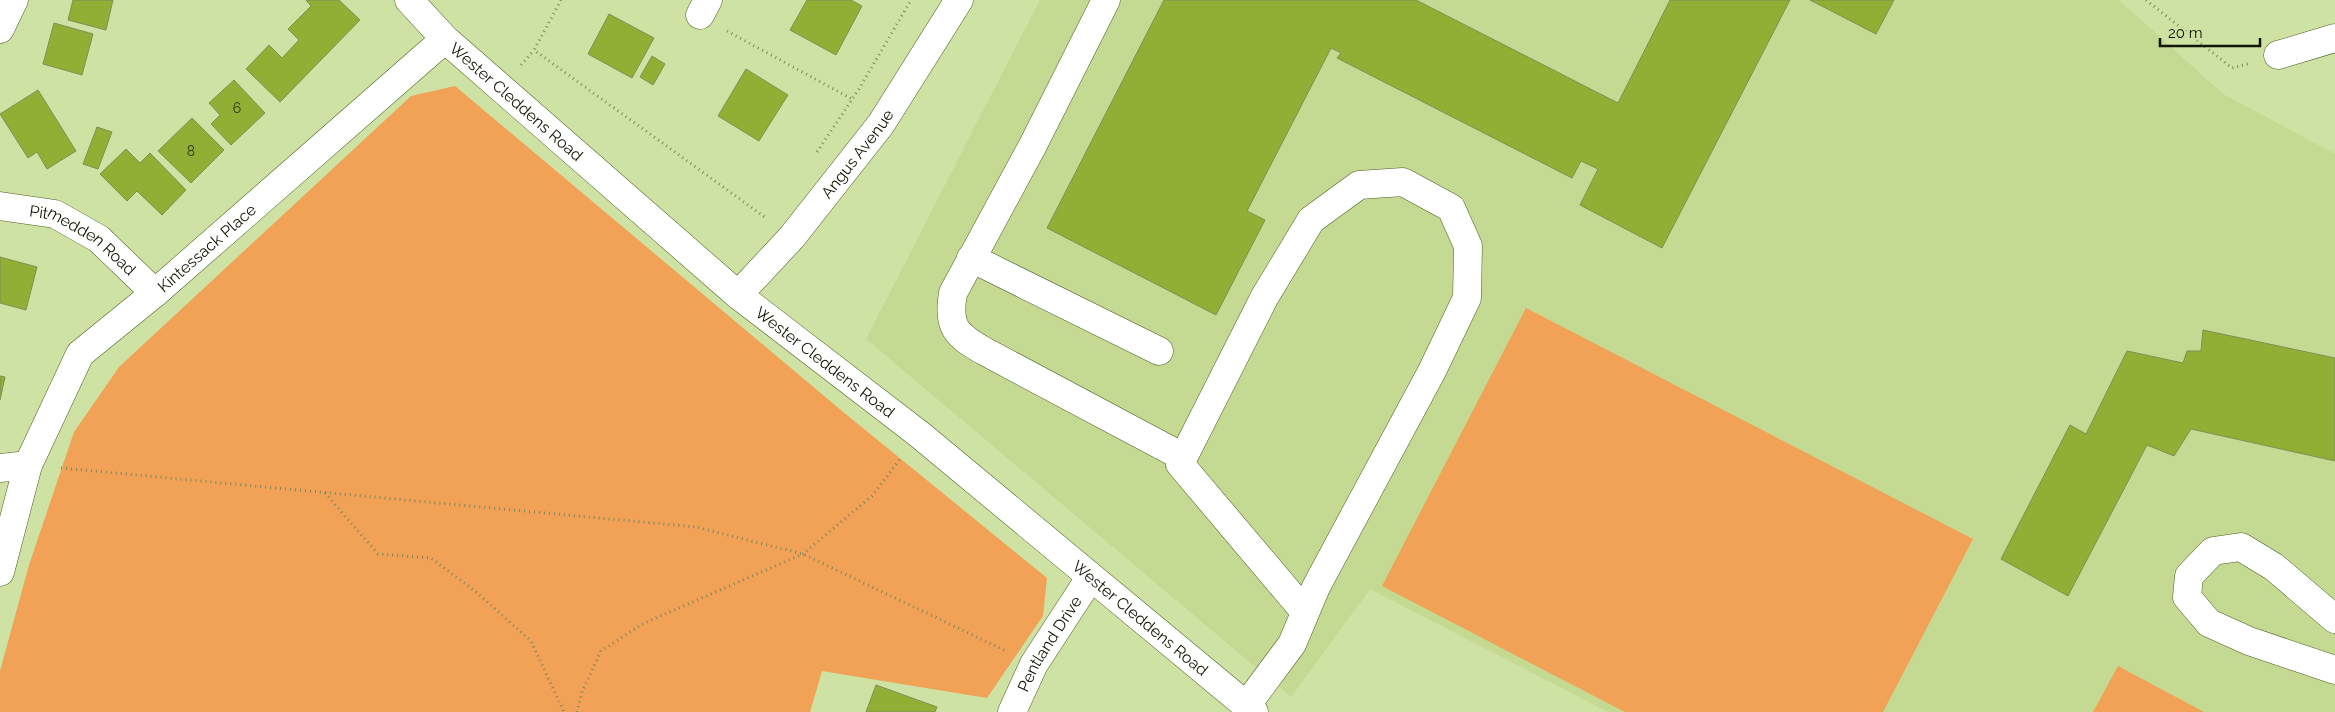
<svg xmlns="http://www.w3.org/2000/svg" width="2335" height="712" font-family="Raleway,sans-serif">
<rect width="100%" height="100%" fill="#cee2a3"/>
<polygon fill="#c4d992" points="1040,0 2119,0 2223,94 2335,154 2335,712 1608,712 1370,589 1291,697 866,339"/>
<g fill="#f1a257">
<polygon points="455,86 842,411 1047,578 1043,616 987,698 822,671 810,712 0,712 0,671 29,565 74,432 119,367 411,96"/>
<polygon points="1526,308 1973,539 1883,712 1625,712 1382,586"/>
<polygon points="2118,666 2204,712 2093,712"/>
</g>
<g fill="#91ae35" stroke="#7f9054">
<polygon points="73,0 113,0 106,30 68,20"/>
<polygon points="306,0 339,0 360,20 280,102 246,69 269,45 282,58 299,40 288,29 311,6"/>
<polygon points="807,0 851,0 862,6 836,55 790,30"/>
<polygon points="1164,0 1416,0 1618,103 1670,0 1790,0 1662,248 1580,205 1598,169 1581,161 1572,178 1337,58 1341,53 1331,48 1247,211 1265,220 1216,315 1047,228"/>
<polygon points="1810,0 1894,0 1876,34"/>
<polygon points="609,14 654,38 632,78 588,54"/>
<polygon points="54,23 93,34 82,75 43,64"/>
<polygon points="652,56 665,64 653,85 640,77"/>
<polygon points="746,69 788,95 759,141 718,116"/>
<polygon points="234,80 265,113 231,145 211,124 220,115 209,103"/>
<polygon points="38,90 76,151 47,169 37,152 28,158 0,114"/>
<polygon points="192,118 224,150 191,183 158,151"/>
<polygon points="97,127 112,132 98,169 83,164"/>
<polygon points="126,149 140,163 150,153 186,190 162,215 137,191 127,201 100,174"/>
<polygon points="0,257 37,267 26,310 0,303"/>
<polygon points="2203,330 2335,358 2335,461 2191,429 2174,456 2147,445 2068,596 2001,559 2070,425 2086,434 2127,351 2183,363 2187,351 2201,351"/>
<polygon points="0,376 5,377 0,400"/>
<polygon points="876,685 937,707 935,712 866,712"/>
</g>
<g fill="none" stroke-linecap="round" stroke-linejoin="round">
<defs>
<g id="minor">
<path id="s1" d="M409,0L445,39L738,295L919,434L1254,712"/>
<path d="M1106,0L1033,145L953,293C947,327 956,335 984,351L1183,457"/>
<polyline points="700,15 708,0"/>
<polyline points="0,29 14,0"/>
<polyline points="2278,55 2335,38"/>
<path id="s2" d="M0,206L55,214L99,239L155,293"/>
<polyline points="971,258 1159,351"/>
<path id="s3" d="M738,295L792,237L881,124L959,0"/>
<path id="s4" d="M0,468L28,465L80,354L155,293L445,39"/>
<polyline points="0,572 28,465"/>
<polyline points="2335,619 2274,567 2241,547 2213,551 2189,576 2187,597 2209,623 2249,641 2335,670"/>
<polyline points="1246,706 1292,644 1316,587 1432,371 1467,298 1468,246 1451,208 1403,182 1359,185 1311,220 1264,298 1180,464 1305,612"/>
<path id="s5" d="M1012,712L1034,664L1090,578"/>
</g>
</defs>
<use href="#minor" stroke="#4e5e23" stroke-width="29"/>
<g stroke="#7c8a5e" stroke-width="3" stroke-dasharray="1 4" stroke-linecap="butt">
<polyline points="561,0 534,50 766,218"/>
<polyline points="2146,0 2232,68 2248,64"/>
<polyline points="727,31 852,99"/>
<polyline points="521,65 534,50"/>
<polyline points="817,152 859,89 911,0"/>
<polyline points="61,468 696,527 803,554 1006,651"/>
<polyline points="325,493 378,554 431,558 475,591 531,641 564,712"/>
<polyline points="577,712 582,692 601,651 642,624 803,554 872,496 900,459"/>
</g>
<use href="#minor" stroke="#fff" stroke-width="28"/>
</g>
<g text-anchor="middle" stroke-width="5" stroke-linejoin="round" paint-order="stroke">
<g font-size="14" fill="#303b0e">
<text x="237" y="113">6</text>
<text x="191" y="156">8</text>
</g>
<g font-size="16" fill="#0f1501" stroke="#cee2a3">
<text dy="6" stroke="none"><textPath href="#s1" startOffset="148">Wester Cleddens Road</textPath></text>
<text dy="6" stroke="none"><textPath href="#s3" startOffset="185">Angus Avenue</textPath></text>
<text dy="6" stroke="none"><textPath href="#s2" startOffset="92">Pitmedden Road</textPath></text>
<text dy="6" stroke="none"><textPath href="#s4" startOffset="316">Kintessack Place</textPath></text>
<text dy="6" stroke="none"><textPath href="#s1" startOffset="552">Wester Cleddens Road</textPath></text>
<text dy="6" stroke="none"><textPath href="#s1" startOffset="958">Wester Cleddens Road</textPath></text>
<text dy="6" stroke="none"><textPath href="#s5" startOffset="78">Pentland Drive</textPath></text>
</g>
</g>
<path d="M2160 38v8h100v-8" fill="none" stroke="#0f1501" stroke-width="2.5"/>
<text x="2168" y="38" font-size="15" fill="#0f1501" stroke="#cee2a3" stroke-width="4" paint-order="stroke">20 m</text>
</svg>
